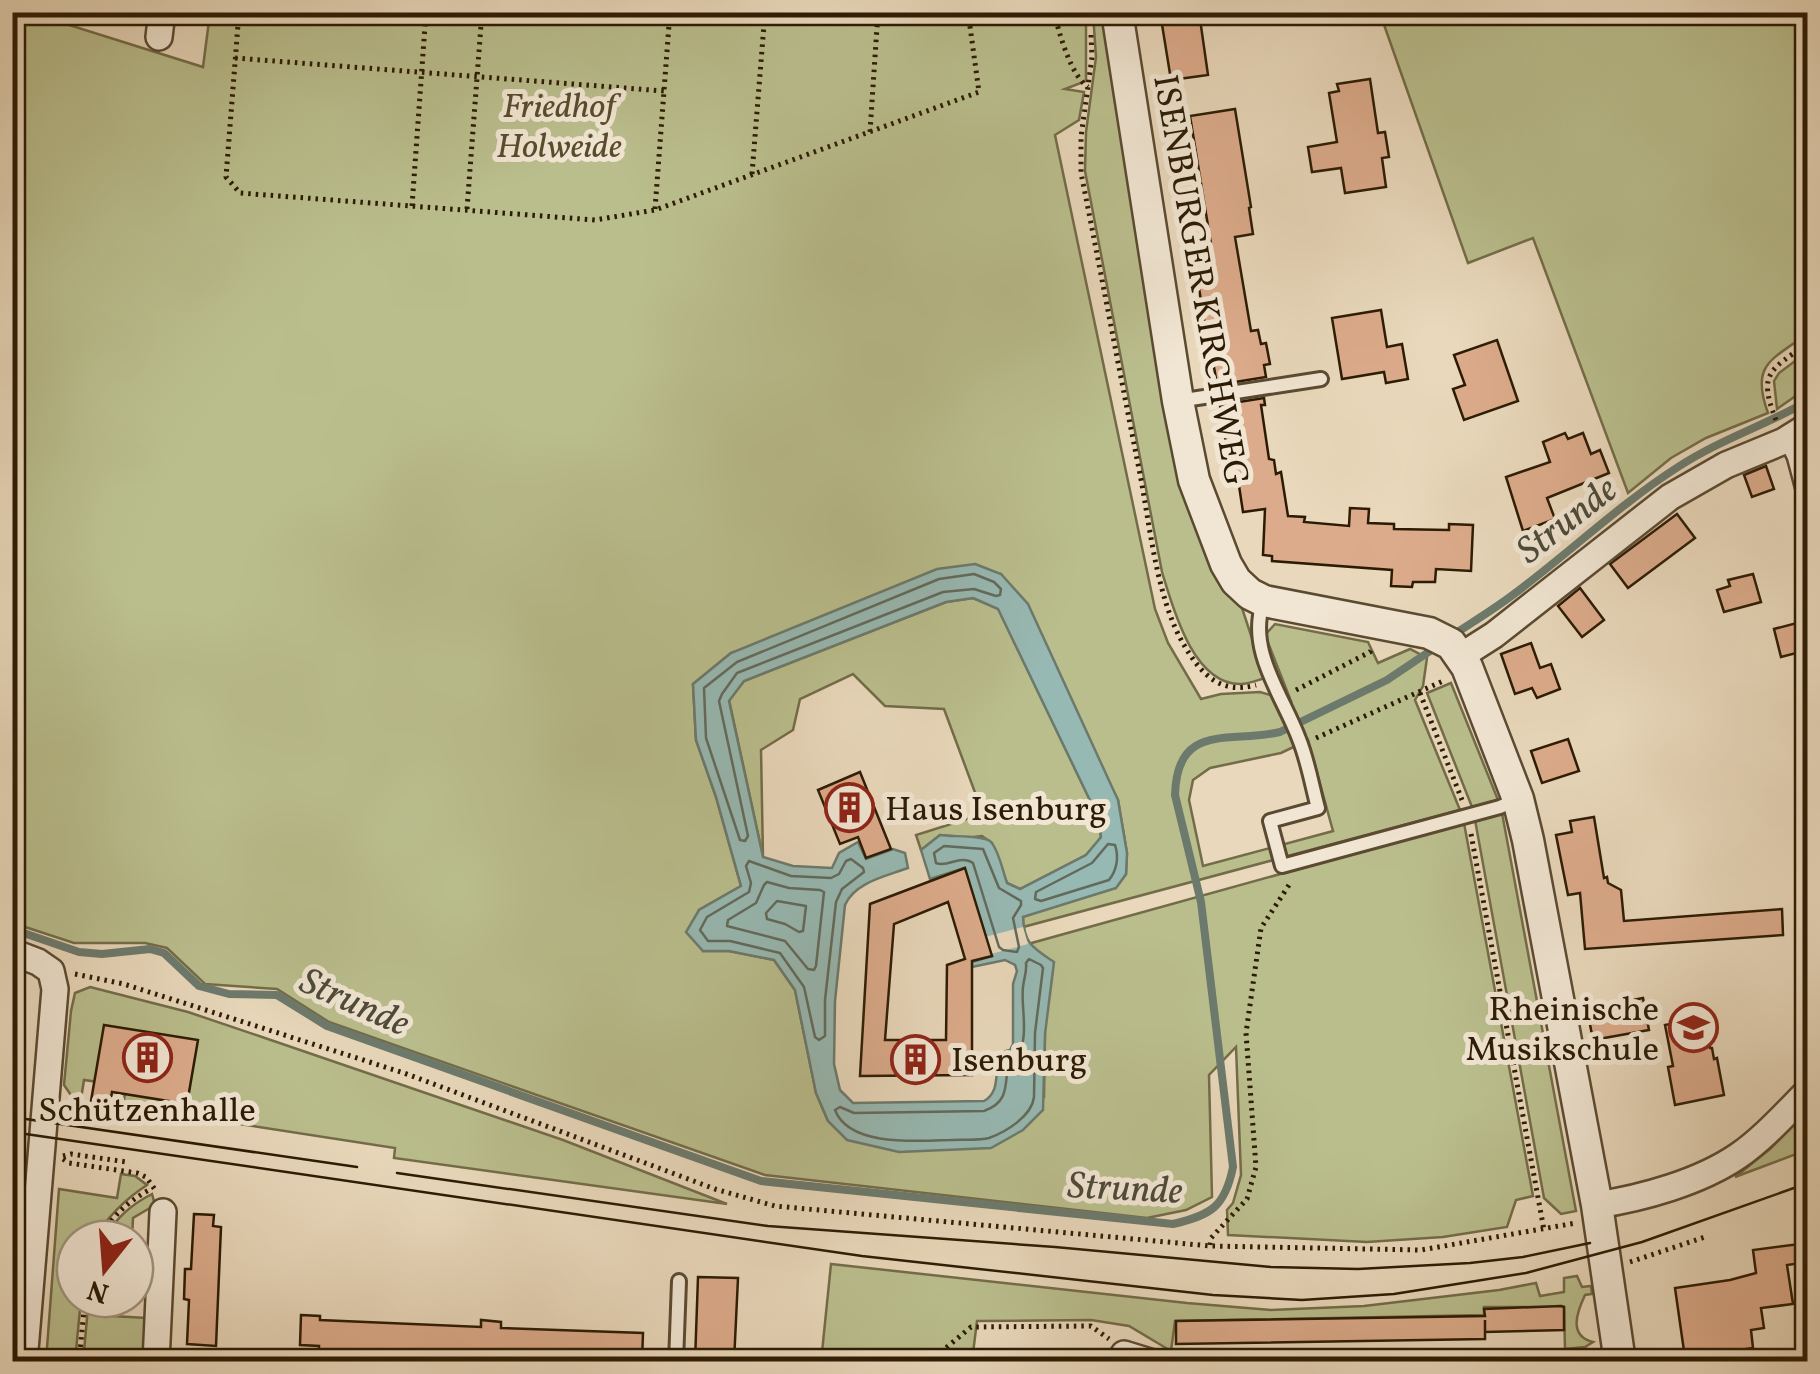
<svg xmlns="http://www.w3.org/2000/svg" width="1820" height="1374" font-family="Vollkorn,serif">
<rect width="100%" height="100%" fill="#e9d8bb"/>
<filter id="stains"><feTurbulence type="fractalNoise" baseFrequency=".002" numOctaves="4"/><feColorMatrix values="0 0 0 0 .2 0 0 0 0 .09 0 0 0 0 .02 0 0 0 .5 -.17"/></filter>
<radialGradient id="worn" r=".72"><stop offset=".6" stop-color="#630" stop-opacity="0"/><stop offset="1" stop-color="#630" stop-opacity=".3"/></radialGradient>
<g fill="#babe8d" stroke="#736c48" stroke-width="2.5" fill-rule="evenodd">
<path d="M13,13H31L203,67L210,13H1086V81L1065,89L1084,92L1079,120L1055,135L1155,609L1168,643L1201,699L1221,694L1260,692L1291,701L1265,635L1275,624L1368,642L1378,663L1410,649L1427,658L1423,686L1415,700L1460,810L1023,927V916L1116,888L1126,874L1127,853L1118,800L1001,574L731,653L693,684L696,740L716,797L741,886L699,910L703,951H729L774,960L795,990L816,1093L828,1121L1044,1097L1045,1034L1028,944L1464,823L1533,1196L1516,1200L1507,1227L1443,1237L1367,1242L1228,1235L1227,1210L1233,1203L1241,1175L1236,1047L1209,1075L1212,1197L1186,1210L1147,1218L765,1175L329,1022L277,989L205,984L167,948L145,943H74L13,923ZM1308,740L1333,831L1203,866L1189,800L1193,780L1210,768L1281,753Z"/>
<path d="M1093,13H1102L1161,382L1205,547L1223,589L1242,608L1265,678C1258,680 1249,684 1241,684C1193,685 1173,608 1162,572L1085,171L1086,132L1096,57Z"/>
<path d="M1427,13H1807V334C1772,360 1750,364 1768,413L1706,438L1671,458L1628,493L1533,238L1468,263L1382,19Z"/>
<polygon points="1807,352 1807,388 1777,409 1774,381 1779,373"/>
<polygon points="973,598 998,608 1099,819 1101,838 1086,855 1020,889 1007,883 992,843 982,836 964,838 940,835 921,850 916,835 983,814 944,709 885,706 853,674 800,699 793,730 761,750 763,857 729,700 744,681 946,602"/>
<polygon points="1451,683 1498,800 1472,807 1427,693"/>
<polygon points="1502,813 1576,1211 1561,1214 1544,1198 1475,820"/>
<polygon points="90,987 188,1012 262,1037 563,1140 727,1204 394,1158 395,1148 123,1106 126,1086 84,1080 81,1099 73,1098 64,1085 71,1011 75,993"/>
<polygon points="1807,1112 1807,1150 1735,1177 1770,1149"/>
<path d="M121,1174L135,1176L147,1185C124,1200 108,1216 94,1239H75V1299H81L75,1361H46L59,1189L117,1198Z"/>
<path d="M152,1194L155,1205L133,1218L132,1239H103C116,1219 130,1205 152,1194Z"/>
<path d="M831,1264L1187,1303L1271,1310L1364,1306L1499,1290L1536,1283L1540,1296L1564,1292V1278L1577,1276L1582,1287L1591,1286L1592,1294L1585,1295C1577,1312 1568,1336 1593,1342L1585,1347L1565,1349L1564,1307H1484V1315L1175,1321L1171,1351L1129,1326L1091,1320L977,1321L972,1361L821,1362Z"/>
<polygon points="135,1288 151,1289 148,1361 83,1362 88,1307 112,1308 113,1316 146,1318 148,1298 135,1297"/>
</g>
<path fill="#97b9b3" stroke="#6c7a6d" stroke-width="2.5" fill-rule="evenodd" d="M975,564L1001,574L1028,604L1118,800L1127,853L1126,874L1116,888L1023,917C1024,944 1033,948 1054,962L1045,1034L1043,1110L1023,1130L991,1148L899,1152L847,1140L828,1121L816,1093L795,990L774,960L729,951H703L686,932L699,910L741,886L716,797L696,740L693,684L731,653L937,569ZM973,598L998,609L1099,819L1101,837L1086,855L1020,889L1007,883C1003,872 999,851 991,842C985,835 952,837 940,835L921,850L930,879L964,868L992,956L972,962V967L1005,960L1015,965L1017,971L1013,984V1044L1010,1050L1001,1052C993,1069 1002,1091 984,1101L853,1103L840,1090L834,1064L835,1001L845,905C855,882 887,876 908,868L905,853L893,849L866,859L858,842L839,853L832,868L793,866L763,857L729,701L744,681L946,602Z"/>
<polygon fill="#e9d8bb" points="1023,927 1028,944 991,954 985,937"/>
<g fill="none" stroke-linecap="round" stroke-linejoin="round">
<g stroke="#626a5c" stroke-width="2.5">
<polygon points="974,574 994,582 1001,589 1000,595 996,596 974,589 943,592 737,673 722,694 719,701 748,836 745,841 740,840 706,738 704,688 737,662 939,579"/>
<path d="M1108,844L1115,845C1119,857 1117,870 1109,880L1041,901L1035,899L1036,892L1092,863Z"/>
<path d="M944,846L983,849L999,888L1021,901V905L1013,918L1019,947L1017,952L1003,950L999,947L973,863C960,854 948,868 936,863L934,853Z"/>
<polygon points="851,859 863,868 864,872 842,889 836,902 825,1000 825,1036 819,1040 815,1037 804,987 780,953 730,941 708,941 700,930 707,917 749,892 751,883 746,866 749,861 791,876 831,878 839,874 846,861"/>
<polygon points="767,882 789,888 820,890 824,892 816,966 814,970 808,969 785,941 727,926 728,920 756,903 764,885"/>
<polygon points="777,901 806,906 803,931 799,932 785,924 767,919 766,913"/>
<path d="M1029,959L1041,965L1043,968L1035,1033L1034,1097C1032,1116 1006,1132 989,1138C978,1141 962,1139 950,1140C917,1141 849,1147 835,1110L840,1107L854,1113L984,1111C1009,1102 1005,1086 1008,1063C1034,1046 1020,1013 1023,987C1024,978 1027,972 1026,963Z"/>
</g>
<g stroke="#6c7a6d" stroke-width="8">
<path d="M1450,637C1471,623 1493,610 1514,594C1569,553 1620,504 1678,467C1719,440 1766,425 1808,401"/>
<path d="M12,929L79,952L102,954L150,949L164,953L199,986L229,994L277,995L327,1026L761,1181L1173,1224C1211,1215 1225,1207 1233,1167L1201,902L1175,795C1177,721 1230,744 1280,732L1387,680L1439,645"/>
</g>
</g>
<g fill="#dcab8b" stroke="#2c1b04" stroke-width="2.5" fill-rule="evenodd">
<polygon points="1160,12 1199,12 1208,75 1171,80"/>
<polygon points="1370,79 1378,133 1385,132 1389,157 1382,158 1386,187 1345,193 1341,168 1312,172 1308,147 1337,142 1329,93 1339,91 1337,84"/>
<polygon points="1235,109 1251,207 1249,208 1253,234 1235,237 1251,331 1258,330 1261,344 1266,343 1270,364 1264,365 1266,377 1217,385 1214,367 1212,368 1197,276 1199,276 1194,247 1211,244 1190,116"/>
<polygon points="1381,310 1387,347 1402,344 1408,379 1386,383 1384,372 1342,379 1332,318"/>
<polygon points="1497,340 1518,401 1464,420 1453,389 1465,385 1454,355"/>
<polygon points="1264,398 1265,405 1261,405 1269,459 1274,460 1276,474 1281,472 1288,516 1305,517 1304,522 1349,526 1350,508 1369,509 1368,523 1394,524 1394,529 1449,530 1449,524 1473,525 1471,571 1436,569 1435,582 1413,582 1412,587 1391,586 1392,570 1272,561 1272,556 1263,555 1265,509 1243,512 1238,479 1232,480 1220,405"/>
<polygon points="1565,433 1568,439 1583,433 1591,454 1600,450 1609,473 1547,498 1555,519 1523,531 1506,477 1550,462 1543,442"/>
<polygon points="1766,466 1774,489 1752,497 1744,475"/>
<polygon points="1677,514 1695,538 1628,588 1610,564"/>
<polygon points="1753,574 1761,602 1724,612 1717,590 1730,586 1728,580"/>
<polygon points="1580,588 1604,620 1582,637 1558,606"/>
<polygon points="1808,620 1808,650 1781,657 1774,629"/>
<polygon points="1531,643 1540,668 1551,664 1560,689 1537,698 1532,688 1515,694 1501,654"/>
<polygon points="1568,739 1579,771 1542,783 1531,751"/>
<polygon points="860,772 891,849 866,858 858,837 840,844 818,790"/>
<polygon points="1594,817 1604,878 1607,877 1608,883 1621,890 1624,921 1782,909 1783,935 1585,949 1580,893 1568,895 1556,835 1572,832 1570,821"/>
<path d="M965,868L992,956L972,961V1075L860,1076L870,904ZM948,902L965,959L947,965L946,1040H885L894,924Z"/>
<polygon points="1643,998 1649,1030 1593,1040 1587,1009"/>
<polygon points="1704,1018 1710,1048 1712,1048 1714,1059 1717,1058 1724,1095 1675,1105 1668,1067 1673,1066 1665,1025"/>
<polygon points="104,1025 198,1040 187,1104 112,1092 110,1104 91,1101"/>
<polygon points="194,1214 214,1215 213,1226 221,1227 216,1346 187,1344 189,1300 184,1299 185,1269 191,1269"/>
<polygon points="1808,1243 1808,1262 1787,1265 1793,1304 1761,1308 1764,1328 1751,1330 1753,1348 1685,1358 1675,1288 1730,1280 1756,1273 1753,1250"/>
<polygon points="698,1277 738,1278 734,1362 695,1362"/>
<polygon points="1561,1306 1564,1307 1564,1330 1485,1332 1485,1320 1485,1339 1176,1344 1176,1321 1485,1316 1484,1309"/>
<polygon points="301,1315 320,1316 320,1320 481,1327 481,1320 501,1322 501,1328 643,1333 642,1362 319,1360 319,1346 300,1345"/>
</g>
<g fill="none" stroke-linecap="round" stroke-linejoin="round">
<defs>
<g id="service">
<polyline points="1178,401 1321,379"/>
<path d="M1263,603C1247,651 1283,696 1299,739C1308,761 1312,786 1318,808L1270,821L1282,866L1500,807L1518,799"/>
<polyline points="676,1362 679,1281"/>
</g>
<g id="minor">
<polyline points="159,37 162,12"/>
<polyline points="1791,437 1800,455 1808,485"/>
<polyline points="1461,656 1494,635 1670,497 1726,465 1784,441 1808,426"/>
<polyline points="12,952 38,962 51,971 55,989 24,1362"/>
<path d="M1597,1205C1643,1198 1700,1182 1738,1156C1764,1138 1786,1113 1808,1091"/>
<polyline points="1124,1354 1150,1362"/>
<polyline points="156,1362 163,1212"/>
</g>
<polyline id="tertiary" points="1117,12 1178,401 1194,480 1226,564 1236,581 1250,594 1264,601 1429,633 1451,644 1467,667 1518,799 1528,840 1597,1205 1620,1362"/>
</defs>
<use href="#service" stroke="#5b4a32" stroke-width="18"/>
<use href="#minor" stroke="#5b4a32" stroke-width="30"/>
<use href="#tertiary" stroke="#5b4a32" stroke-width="35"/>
<g stroke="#2c1b04" stroke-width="5" stroke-dasharray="2.5 5" stroke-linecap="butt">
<polyline points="239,12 226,177 240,193 595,220 655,210 979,92 968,12"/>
<path d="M1054,12C1059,33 1071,76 1088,87"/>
<path d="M1091,35L1092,57L1081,137V173C1101,273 1120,374 1140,474C1150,526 1157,600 1184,645C1201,674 1220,695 1256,685"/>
<polyline points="235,58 664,91"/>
<polyline points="870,132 878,12"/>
<polyline points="752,174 765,12"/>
<polyline points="412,206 426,12"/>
<polyline points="467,209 482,12"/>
<polyline points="655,209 670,12"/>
<path d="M1776,420C1757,372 1771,370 1808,343"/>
<polyline points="1296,690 1370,652 1373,647"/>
<polyline points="1420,693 1462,800"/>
<polyline points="1316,738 1443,681"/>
<polyline points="1471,834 1544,1230"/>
<polyline points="75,974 124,984 404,1073 715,1189 775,1206 1210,1246 1421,1250 1576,1223"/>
<polyline points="67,1106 77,1103 111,1108"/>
<polyline points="69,1108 76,1113 133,1121"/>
<polyline points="63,1156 71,1154 127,1162"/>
<polyline points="63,1159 69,1163 137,1173 146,1177 156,1191"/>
<path d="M98,1239C112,1217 127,1202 149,1190"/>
<polyline points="1210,1245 1211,1238 1247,1199 1256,1167 1246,1033 1261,928 1291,882"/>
<polyline points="1630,1262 1708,1236"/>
<polyline points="79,1362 85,1299"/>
<polyline points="929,1362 971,1327 1091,1326 1109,1339"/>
</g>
<use href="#service" stroke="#f1e6d3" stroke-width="12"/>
<use href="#minor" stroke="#f1e6d3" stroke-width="25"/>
<use href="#tertiary" stroke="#f1e6d3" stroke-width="30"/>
<g stroke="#2c1b04" stroke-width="2.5">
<polyline points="12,1117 357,1167"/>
<polyline points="12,1132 862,1256 1213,1295 1302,1300 1394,1294 1526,1273 1642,1242 1808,1183"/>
<polyline points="397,1173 768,1226 1055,1247 1271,1267 1358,1269 1470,1263 1523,1257 1590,1243"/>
</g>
</g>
<defs>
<symbol id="building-ring" viewBox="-11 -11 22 22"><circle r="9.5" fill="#f1e6d3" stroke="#8f2418" stroke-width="1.5"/><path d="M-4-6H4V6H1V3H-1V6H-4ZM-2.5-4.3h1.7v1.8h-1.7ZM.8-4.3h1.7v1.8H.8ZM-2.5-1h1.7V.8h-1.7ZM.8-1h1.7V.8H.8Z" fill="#8f2418"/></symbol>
<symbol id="school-ring" viewBox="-11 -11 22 22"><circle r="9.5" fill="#f1e6d3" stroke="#8f2418" stroke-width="1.5"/><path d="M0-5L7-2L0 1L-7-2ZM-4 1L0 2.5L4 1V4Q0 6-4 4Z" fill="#8f2418"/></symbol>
</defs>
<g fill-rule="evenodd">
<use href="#building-ring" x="822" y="780" width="55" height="55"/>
<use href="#school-ring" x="1666" y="1000" width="55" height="55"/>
<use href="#building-ring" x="120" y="1030" width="55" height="55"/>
<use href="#building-ring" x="888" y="1032" width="55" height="55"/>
</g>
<g text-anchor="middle" stroke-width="10" stroke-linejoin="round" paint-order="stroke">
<g font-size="35" font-style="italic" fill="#574c2d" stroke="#f1e6d3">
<text x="559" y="117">Friedhof<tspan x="559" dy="40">Holweide</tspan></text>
</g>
<g font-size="35" fill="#2c1b04" stroke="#f1e6d3">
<text transform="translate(1202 280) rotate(80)" y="12">ISENBURGER KIRCHWEG</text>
</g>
<g font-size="35" fill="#2c1b04" stroke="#f1e6d3" text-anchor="start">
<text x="885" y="820">Haus Isenburg</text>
<text x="1659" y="1020" text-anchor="end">Rheinische<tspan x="1659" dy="40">Musikschule</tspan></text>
<text x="951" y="1071">Isenburg</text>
<text x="147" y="1121" text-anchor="middle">Schützenhalle</text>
</g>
<g font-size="38" font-style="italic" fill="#4c4a39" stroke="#f1e6d3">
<text transform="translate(1566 519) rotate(-38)" y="13">Strunde</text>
<text transform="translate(355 1001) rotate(24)" y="13">Strunde</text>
<text transform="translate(1125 1187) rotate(3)" y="13">Strunde</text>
</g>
</g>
<rect width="1820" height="1374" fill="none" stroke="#e9d8bb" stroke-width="50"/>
<rect x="15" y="15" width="1790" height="1344" fill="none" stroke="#2c1b04" stroke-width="5"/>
<rect x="25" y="25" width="1770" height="1324" fill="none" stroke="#2c1b04" stroke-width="2.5"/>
<g transform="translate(105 1269) rotate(197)"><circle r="48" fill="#f1e6d3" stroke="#a29580" stroke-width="2.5"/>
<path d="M0-8L18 38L0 25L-18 38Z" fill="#8f2418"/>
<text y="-15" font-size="28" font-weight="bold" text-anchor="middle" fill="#2c1b04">N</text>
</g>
<rect width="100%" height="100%" filter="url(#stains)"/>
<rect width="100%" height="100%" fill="url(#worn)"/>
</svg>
